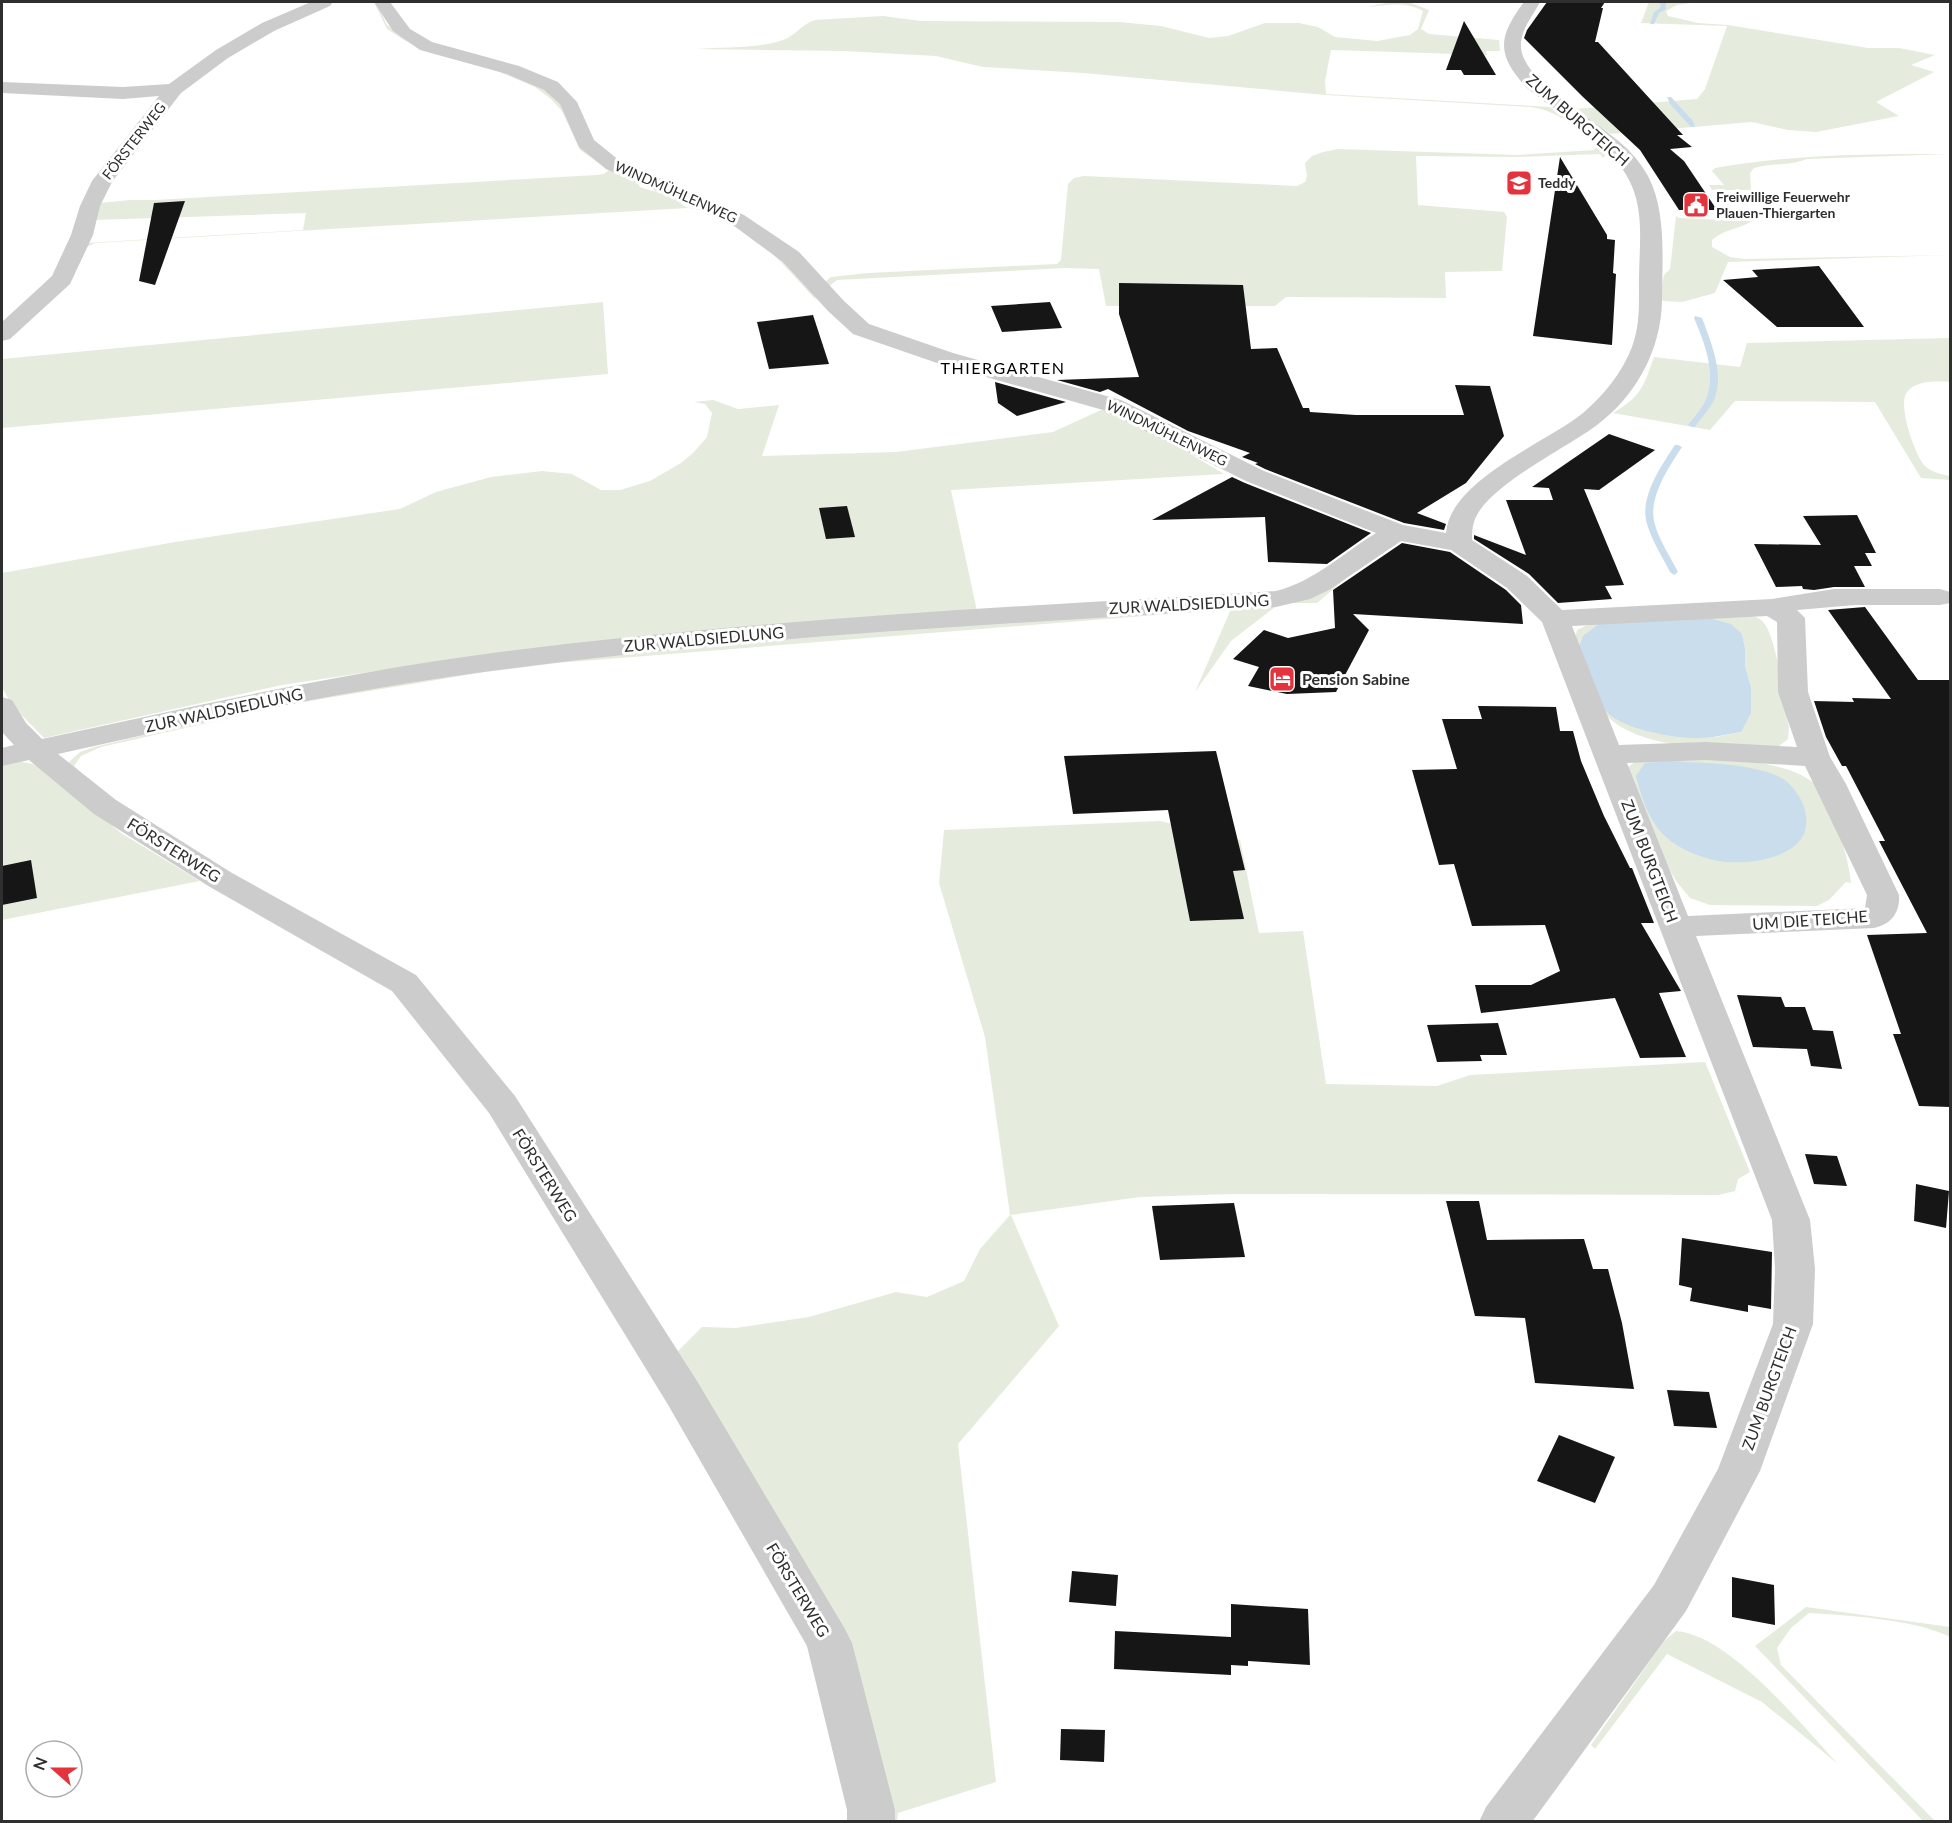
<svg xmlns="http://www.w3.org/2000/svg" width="1952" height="1823" font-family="Lato,sans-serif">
<rect width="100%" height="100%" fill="#fff"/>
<g fill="#e5ecdd">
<path d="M374,2H376L387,25L418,46L506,72L550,93L562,104L570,115L576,136L585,147L597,158L635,178L640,187C649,191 657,191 667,194C674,196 679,203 686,207C693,210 704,207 713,210C744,224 807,267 816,300C781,262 742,213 688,208L95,243L85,248L68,277L26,321L22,322L66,277L85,243L303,230L306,213L94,220L97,206L100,203L130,200H155L596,175L604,174L609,170L580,150L562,111L551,99L535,87L490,68L425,51L404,40L387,29Z"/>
<path d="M1391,2H1409L1429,10L1421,29L1429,34L1499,40L1500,51H1486L1487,55L1331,50L1325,81L1326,94L1550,107L1595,140L1607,153L1603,158L1600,154L1516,157L1416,156L1418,205L1504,212L1507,217L1502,271L1445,272L1446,298L1286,297L1275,306H1106L1099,269L1065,268L837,280L827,288L825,282L831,277L868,273L1057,264L1061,260L1068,184L1074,178L1084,176L1297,186L1305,182L1307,176L1305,163L1312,156L1323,152L1338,149L1518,155L1594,150L1596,147C1579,127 1556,110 1530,107L1326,95L1083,73L983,67L936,56L844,51L696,49C724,47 756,49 783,40C795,36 802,24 815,20L883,16L921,21L1119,22L1161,26L1209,38L1228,36L1265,23H1299L1318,27L1335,37L1377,41L1410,35L1418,29L1423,11C1405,1 1387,5 1367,7Z"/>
<polygon points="1649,2 1697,2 1677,5 1666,11 1668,16 1698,23 1728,25 1868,48 1899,48 1935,55 1911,65 1934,72 1876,102 1899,116 1816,132 1788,130 1752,122 1611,134 1574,109 1697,99 1705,89 1727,26 1641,23"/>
<path d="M1950,154L1807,159C1789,166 1772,163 1754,168L1750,173L1751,190H1712L1709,185H1724L1712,171L1715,168C1794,154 1871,154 1950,154Z"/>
<path d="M1676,216L1679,218L1752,221C1738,230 1724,229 1712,240V247L1730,257L1744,259L1950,255L1728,262L1715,293L1682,302L1663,301L1660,296L1664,275L1670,269Z"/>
<polygon points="603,302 608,374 2,428 2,359"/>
<path d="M1950,338V382C1937,381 1916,380 1907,392C1897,404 1915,456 1925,466C1931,472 1943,475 1950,476V480L1921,478L1875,402L1735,401L1710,430L1613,413C1641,396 1643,388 1654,357L1740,367L1747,343Z"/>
<polygon points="713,400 738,409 779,405 762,456 896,452 1053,432 1101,410 1116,411 1177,443 1187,452 1224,474 951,490 977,611 497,653 282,685 44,738 11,704 2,687 2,573 175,542 400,509 436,492 491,477 542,471 572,474 601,490 620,490 650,481 681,463 694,452 707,437 712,413 705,404 694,402"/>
<polygon points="1387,543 1317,603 1280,603 1231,641 1195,692 1231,609 557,663 485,672 291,704 101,747 81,756 74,766 88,782 68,763 80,752 94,747 279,703 460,674 659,648 1281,601"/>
<path d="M1739,614C1746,616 1756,615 1761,620C1777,632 1784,704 1789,727L1788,739L1778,747C1724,747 1630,756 1596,703C1592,696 1589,686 1586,678C1578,659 1571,651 1577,630L1593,622L1625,616L1690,738L1716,737L1741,732L1751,687L1745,666V648L1742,634L1705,617Z"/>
<path d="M1657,756C1701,759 1787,755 1818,787C1829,797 1833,816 1838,829C1844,847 1849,864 1851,883L1846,882L1829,900L1817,906L1710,905L1690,898L1676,881L1629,799L1623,771L1636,761Z"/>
<polygon points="19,761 37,765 49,772 121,833 200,881 2,920 2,762"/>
<polygon points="1160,821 1240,840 1259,933 1303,931 1326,1084 1437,1086 1470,1075 1705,1062 1750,1172 1738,1179 1735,1191 1718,1195 1233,1194 1140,1197 1011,1215 1059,1326 958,1444 996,1782 898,1813 897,1821 885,1821 676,1353 702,1327 736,1328 809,1317 896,1292 927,1297 964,1281 980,1249 1010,1215 985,1037 939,883 944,830"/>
<path d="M1806,1607L1950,1627V1637C1918,1620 1846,1615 1809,1613L1791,1628L1777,1648L1781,1665L1935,1821H1923L1755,1646Z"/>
<path d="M1676,1631C1730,1635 1801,1725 1838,1764L1762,1702L1667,1654L1595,1749L1591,1745L1664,1641Z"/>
</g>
<g fill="#c9ddec">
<path d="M1705,617L1731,624L1742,634L1745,648V666L1751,687V713L1741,732C1725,735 1708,739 1691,738C1668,737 1625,729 1608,713C1591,698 1585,672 1577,652L1583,636L1600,623Z"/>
<path d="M1670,761C1700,763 1762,763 1786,781C1796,789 1805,804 1806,816C1812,858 1748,866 1718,861C1696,856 1673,847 1659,830C1646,813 1641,795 1636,776L1645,763Z"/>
</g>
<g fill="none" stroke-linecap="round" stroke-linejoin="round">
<g fill="#c9ddec" fill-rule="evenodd">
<polygon points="1658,2 1666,3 1666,9 1659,13 1654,24 1650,24 1654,12 1660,8 1661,5"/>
<polygon points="1667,97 1671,97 1693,121 1695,127 1691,127 1670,104"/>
<path d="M1695,316L1702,318C1711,342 1725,375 1714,400C1709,410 1701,418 1695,427H1692L1688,425C1695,416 1703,408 1707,397C1716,372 1704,341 1694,318Z"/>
<path d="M1675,445H1678L1682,447C1669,467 1649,496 1654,521C1658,539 1670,556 1678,572L1674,575L1670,572C1662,556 1652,541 1647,524C1639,498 1661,466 1675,445Z"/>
</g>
</g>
<g fill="#161616">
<polygon points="1547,2 1605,2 1601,8 1603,8 1595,42 1598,42 1683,135 1677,135 1692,147 1670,149 1684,161 1717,210 1679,210 1640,150 1583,97 1524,38 1527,30"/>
<polygon points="1464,21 1496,75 1464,75 1461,70 1446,70"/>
<polygon points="1560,157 1607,235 1607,239 1615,240 1613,273 1616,274 1612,345 1533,336"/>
<polygon points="185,201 155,285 139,281 154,203"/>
<polygon points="1819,266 1864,327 1777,327 1723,280 1758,277 1752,270"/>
<polygon points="1119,283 1243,285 1251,349 1277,348 1303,408 1309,408 1310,412 1356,415 1464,415 1455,385 1490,386 1504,436 1466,483 1417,513 1446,524 1444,530 1404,523 1265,469 1255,464 1258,463 1242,457 1250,453 1188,431 1108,389 1100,392 1057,380 1139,377 1119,314"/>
<polygon points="1050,302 1062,328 1002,332 991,306"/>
<polygon points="813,315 829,364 769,369 757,322"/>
<polygon points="995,382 1066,402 1017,416 998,403"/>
<polygon points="1609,434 1655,450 1599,490 1584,489 1624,585 1605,586 1612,599 1558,603 1529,574 1474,539 1474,535 1526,555 1506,500 1553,500 1549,488 1532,487"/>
<polygon points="1232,477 1245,483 1371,533 1327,564 1268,562 1265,517 1152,520"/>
<polygon points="847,506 855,537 826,539 819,508"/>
<polygon points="1857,515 1876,553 1865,553 1872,566 1854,566 1865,587 1834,587 1814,590 1803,589 1802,586 1776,587 1754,544 1821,545 1803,516"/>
<polygon points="1402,543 1450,552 1506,590 1521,605 1523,624 1353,614 1369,630 1336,692 1287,694 1248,686 1259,667 1233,659 1264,630 1288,638 1335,628 1333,590"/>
<polygon points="1865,607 1918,680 1950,680 1950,1107 1919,1106 1893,1034 1901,1034 1867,935 1927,933 1879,841 1885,841 1846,766 1842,766 1826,737 1814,701 1854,702 1852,698 1891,699 1828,610"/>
<polygon points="1478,706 1556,707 1560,731 1573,731 1581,761 1604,816 1630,868 1632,868 1654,923 1641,923 1681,991 1659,993 1686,1057 1640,1058 1615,998 1481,1013 1475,985 1531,985 1560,971 1545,925 1472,926 1454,864 1439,865 1412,770 1457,769 1442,719 1482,719"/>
<polygon points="1216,751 1245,870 1233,871 1244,919 1190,921 1168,810 1073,814 1064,756"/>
<polygon points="31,860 37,898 2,905 2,866"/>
<polygon points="1737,995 1781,997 1785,1007 1805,1007 1813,1030 1833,1031 1842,1069 1811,1066 1807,1049 1753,1047"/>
<polygon points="1498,1023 1507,1055 1480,1055 1482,1061 1437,1062 1427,1025"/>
<polygon points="1805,1154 1837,1156 1847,1186 1814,1184"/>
<polygon points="1916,1184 1949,1191 1946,1228 1914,1221"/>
<polygon points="1446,1201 1479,1201 1487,1240 1584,1239 1593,1269 1608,1269 1622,1323 1634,1389 1535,1383 1525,1318 1475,1316"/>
<polygon points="1234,1203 1245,1257 1160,1260 1152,1206"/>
<polygon points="1682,1238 1772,1252 1771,1309 1748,1305 1748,1312 1690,1301 1692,1288 1679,1285"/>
<polygon points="1667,1390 1709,1392 1717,1428 1674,1426"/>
<polygon points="1559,1435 1615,1457 1595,1503 1537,1481"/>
<polygon points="1072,1571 1118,1575 1116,1606 1069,1602"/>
<polygon points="1732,1577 1774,1585 1775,1625 1732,1617"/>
<polygon points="1231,1604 1308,1609 1310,1665 1248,1661 1248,1666 1231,1665 1231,1675 1114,1669 1115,1631 1231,1637"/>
<polygon points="1061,1729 1105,1730 1104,1762 1060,1760"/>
</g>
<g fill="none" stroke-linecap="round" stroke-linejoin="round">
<g fill="#ccc" fill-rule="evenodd">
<polygon points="311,2 333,2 330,6 274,31 228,58 181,93 112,182 100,206 93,235 70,284 10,339 2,341 2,322 52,276 71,235 80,206 92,181 159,96 123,99 2,93 2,82 123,87 169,84 216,50 262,23"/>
<path d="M374,2H390L410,29L432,42L519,66L558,82L577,102L594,140L620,161L744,215L799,252L844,301L869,324L953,353L1121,400L1264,471L1403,525L1446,533C1450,480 1546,443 1583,413C1604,395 1622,373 1632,347C1640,326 1639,303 1639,280C1639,253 1643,224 1636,198C1624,148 1562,118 1526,87C1496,54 1498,37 1524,2H1540C1534,14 1523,26 1521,42C1517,78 1588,115 1612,136C1627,147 1639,160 1648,176C1667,212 1662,261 1662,301C1661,350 1636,396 1597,425C1567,448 1484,487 1474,522C1472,528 1472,534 1472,540L1527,576L1562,610L1772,599L1834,589H1940L1950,592V603L1940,605H1855L1797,610L1805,618L1808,692L1830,757L1846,784L1899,895C1900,913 1891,924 1874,928L1696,936L1810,1220L1815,1269L1813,1324L1760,1471L1686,1611L1532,1822H1479L1486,1807L1654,1585L1718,1469L1773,1324L1775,1269L1772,1220L1542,622L1507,588L1451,550L1401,541L1329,590L1310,599L1276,607C1009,624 741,636 476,673C335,692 197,723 58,754L116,800L232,873L416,975L515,1096L697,1381L845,1629L852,1643L895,1810V1822H847V1810L807,1646L667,1403L489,1113L392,991L210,887L94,814L29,760L2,766V748L14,745L2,732V697L12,700L26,723L42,739C186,708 331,675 478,655C742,620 1009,607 1276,591C1315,581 1342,554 1376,533L1246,481L1103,410L937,363L853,334L828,311L783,262L730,223L606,169L579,147L560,104L544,90L507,74L420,50L393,31ZM1767,616L1777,622L1778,692L1797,747L1706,742L1619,745L1572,626ZM1706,760L1805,766L1867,895L1865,908L1688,916L1627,763Z"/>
</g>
</g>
<defs>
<symbol id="school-square" viewBox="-11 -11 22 22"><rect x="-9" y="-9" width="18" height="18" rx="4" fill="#e4333c" stroke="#fff"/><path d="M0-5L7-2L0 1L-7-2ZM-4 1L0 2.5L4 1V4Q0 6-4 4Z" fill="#fff"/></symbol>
<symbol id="civic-square" viewBox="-11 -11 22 22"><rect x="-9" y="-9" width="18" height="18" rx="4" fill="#e4333c" stroke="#fff"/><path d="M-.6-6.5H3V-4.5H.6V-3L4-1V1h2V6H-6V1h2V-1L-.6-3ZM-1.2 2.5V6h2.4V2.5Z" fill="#fff"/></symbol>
<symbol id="hotel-square" viewBox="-11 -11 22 22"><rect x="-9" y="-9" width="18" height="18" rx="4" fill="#e4333c" stroke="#fff"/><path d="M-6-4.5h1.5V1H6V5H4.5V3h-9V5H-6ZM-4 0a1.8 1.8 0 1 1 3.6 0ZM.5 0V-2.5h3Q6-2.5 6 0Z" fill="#fff"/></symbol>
</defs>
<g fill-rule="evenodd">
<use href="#school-square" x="1504" y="168" width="30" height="30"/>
<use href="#civic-square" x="1681" y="190" width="30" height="30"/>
<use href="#hotel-square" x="1267" y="664" width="30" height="30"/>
</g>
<g text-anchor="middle" stroke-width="6" stroke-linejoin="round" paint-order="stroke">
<g font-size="14" fill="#2f2f2f" stroke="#fff">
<text transform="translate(134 141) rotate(-52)" y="5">FÖRSTERWEG</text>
<text transform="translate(676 192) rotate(24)" y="5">WINDMÜHLENWEG</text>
<text transform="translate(1167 433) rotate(26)" y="5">WINDMÜHLENWEG</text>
</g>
<g font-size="14" font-weight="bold" fill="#2f2f2f" stroke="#fff" text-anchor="start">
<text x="1538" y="188">Teddy</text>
<text x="1716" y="202">Freiwillige Feuerwehr<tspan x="1716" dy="16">Plauen-Thiergarten</tspan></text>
</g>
<g font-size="16" fill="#2f2f2f" stroke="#fff">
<text transform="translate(1578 120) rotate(41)" y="6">ZUM BURGTEICH</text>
<text transform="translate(1189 604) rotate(-3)" y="6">ZUR WALDSIEDLUNG</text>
<text transform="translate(704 639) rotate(-5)" y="6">ZUR WALDSIEDLUNG</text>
<text transform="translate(224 710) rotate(-12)" y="6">ZUR WALDSIEDLUNG</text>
<text transform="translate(174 850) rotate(32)" y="6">FÖRSTERWEG</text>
<text transform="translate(1650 861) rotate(69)" y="6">ZUM BURGTEICH</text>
<text transform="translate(1810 920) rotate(-4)" y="6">UM DIE TEICHE</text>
<text transform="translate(545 1175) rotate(58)" y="6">FÖRSTERWEG</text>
<text transform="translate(1769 1388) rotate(-70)" y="6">ZUM BURGTEICH</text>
<text transform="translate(798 1590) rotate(59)" y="6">FÖRSTERWEG</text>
</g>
<g font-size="16" letter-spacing="1.5" fill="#000" stroke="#fff">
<text x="1003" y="374">THIERGARTEN</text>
</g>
<g font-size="16" font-weight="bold" fill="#2f2f2f" stroke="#fff" text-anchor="start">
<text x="1302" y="685">Pension Sabine</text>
</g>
</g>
<rect width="1952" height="1823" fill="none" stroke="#2f2f2f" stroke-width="6"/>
<g transform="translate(54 1769) rotate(291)"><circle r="28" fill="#ffffff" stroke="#acacac" stroke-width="1.5"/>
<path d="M0-4.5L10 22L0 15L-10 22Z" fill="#e4333c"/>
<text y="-9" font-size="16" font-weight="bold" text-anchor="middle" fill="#2f2f2f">N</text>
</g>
</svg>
